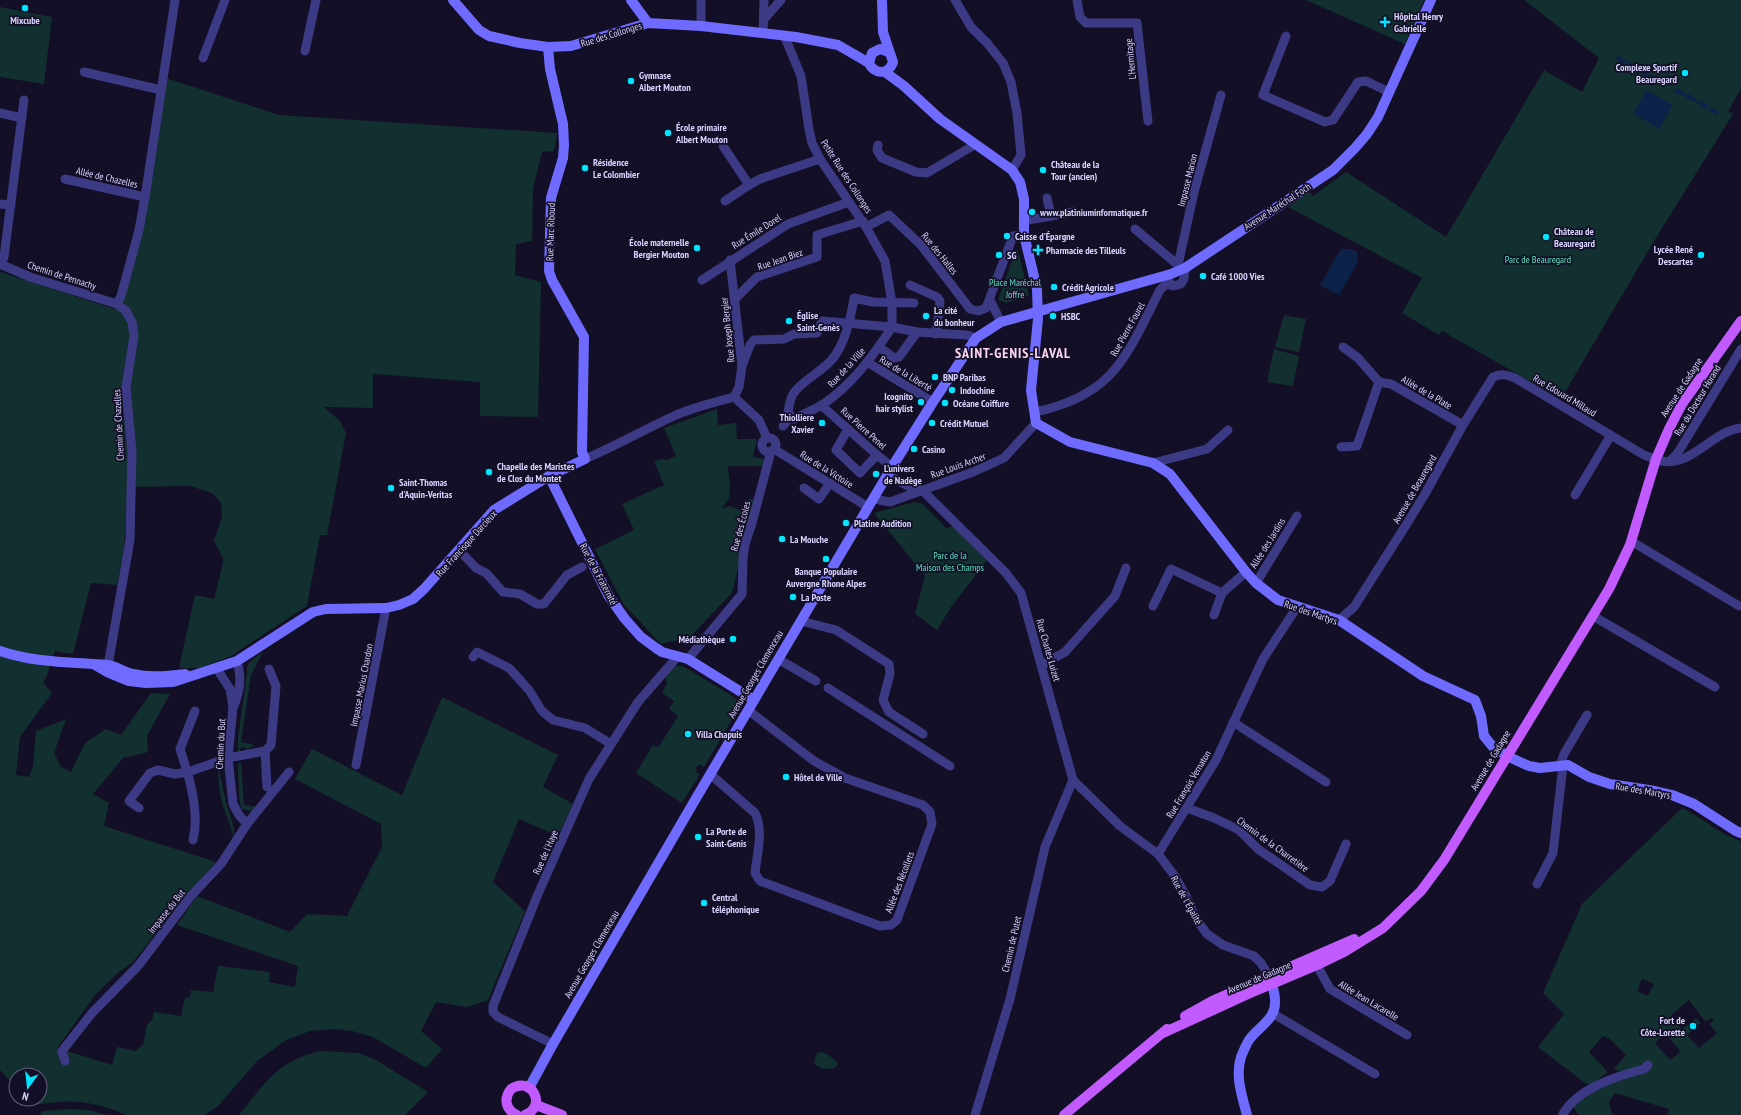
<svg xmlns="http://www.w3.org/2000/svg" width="1741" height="1115" font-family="'PT Sans Narrow',sans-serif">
<rect width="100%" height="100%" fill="#130f26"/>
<g fill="#12302f" fill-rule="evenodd">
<polygon points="1306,0 1424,0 1405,44"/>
<polygon points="1524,0 1741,0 1741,89 1728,111 1733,114 1654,241 1561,399 1442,331 1443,329 1439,335 1402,313 1422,278 1288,207 1309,192 1313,196 1346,172 1446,237 1544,70 1582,92 1599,58"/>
<polygon points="0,7 52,17 44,84 0,77"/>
<path d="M166,78L279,115L557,133L554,151L542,152L533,189L532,241L516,244L515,275L541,282L538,417L480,416V382L373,374V408L324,407L340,421L346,433L327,535H320L307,606L231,656L199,668H179L195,595L214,599L223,563V558L214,541L222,516L221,503L212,493L190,486L128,487L124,548L117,585L91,583L73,654L55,651L47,675L43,683L52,693L20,737L16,775L29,777L33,766L36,731L66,719L54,753L61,767L71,772L85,743L106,729L121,735L151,693L170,694L147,736L148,752L123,758L93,794L109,803L104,826L216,862L178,905L133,962L119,972L96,994L57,1048L112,1065L117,1047L135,1051L143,1045L147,1025L152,1020L154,1012L181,1016L185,998L190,997L191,990L213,992L218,966L270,972L269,982L295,987L298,966L177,925L197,896L290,932L307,914L347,916L382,847L381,824L295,779L312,749L402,795L442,697L558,755L543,787L573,804L558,836L519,819L493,882L525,911L488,1000L467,1007L436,1002L421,1031L442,1049L426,1068L373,1037L352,1031L335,1029L310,1031L286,1040L257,1061L218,1106L205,1115H126C106,1106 83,1100 61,1102C47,1102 34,1106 20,1106V1099H40V1075H16V1088L0,1070V272L121,311L144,223Z"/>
<polygon points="1016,250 1018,250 1029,296 1006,303 998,300"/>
<polygon points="1284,315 1306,319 1299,352 1275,347"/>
<polygon points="1274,349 1299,356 1293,386 1267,382"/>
<polygon points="717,409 718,425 736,423 737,439 757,439 753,457 766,459 765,466 728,466 730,488 729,498 722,509 730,506 742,511 749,499 755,500 732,593 690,637 661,644 624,605 595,549 634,530 622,504 664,485 654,461 661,459 667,460 676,456 664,428"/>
<polygon points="914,502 923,504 947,529 954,524 988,559 951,607 937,630 915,614 925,576 874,513"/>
<path d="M263,652L251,675L241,742L255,745L247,749L243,747L240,748V753H238V738L247,673C245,662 255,658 263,652Z"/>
<polygon points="674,666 683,666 737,699 741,704 704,767 699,764 696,768 697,770 696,772 700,774 682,803 636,773 653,745 658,748 678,716 669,709 674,701 662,693 667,683 665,676"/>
<polygon points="241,762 244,805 258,807 252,811 241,809 239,793 238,764"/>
<polygon points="218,766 227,806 234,828 233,840 232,831 222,803 219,786"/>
<path d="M1682,808C1701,817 1722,836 1741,841V1115H1668L1669,1109L1615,1093L1609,1102L1612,1115H1580L1577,1113L1573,1106L1622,1072L1614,1069L1626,1055L1610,1039L1603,1036L1589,1052L1607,1071V1073L1591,1084L1585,1083L1538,1047L1564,1014L1543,993L1582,904ZM1642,979L1654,984L1648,996L1637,991ZM1689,1000L1704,1020L1707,1021L1711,1018L1714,1020L1709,1024L1717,1033L1699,1048L1687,1035L1701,1023L1696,1018L1682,1029L1671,1015ZM1665,1034L1678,1048L1680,1052L1670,1060L1655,1043Z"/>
<path d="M321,1051L358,1053L376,1060L428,1092L405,1115H239C266,1082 277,1061 321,1051Z"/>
<path d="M819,1052C828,1053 833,1058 838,1064L835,1068L823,1069L816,1065L814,1062L816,1055Z"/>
<polygon points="67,1109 88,1110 108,1115 40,1115 42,1111"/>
</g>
<g fill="#0c2248">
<polygon points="1618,55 1629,63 1630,62 1637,66 1637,67 1640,69 1641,68 1649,72 1648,74 1660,78 1658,82 1648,75 1646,76 1639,72 1640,71 1636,69 1635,70 1627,66 1628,64 1625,62 1624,64 1616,60"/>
<polygon points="1677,88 1685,92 1684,93 1687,95 1689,94 1696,98 1695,100 1699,102 1700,100 1707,104 1707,106 1719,111 1717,115 1709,111 1710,109 1706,107 1705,109 1695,101 1694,102 1686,98 1687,97 1674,92"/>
<polygon points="1646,90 1673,105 1659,129 1633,113"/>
<polygon points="1341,249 1351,249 1357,252 1358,262 1339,295 1320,285"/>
</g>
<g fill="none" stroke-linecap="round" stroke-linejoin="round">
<g stroke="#3d3a85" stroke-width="9">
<polyline points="701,0 701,26"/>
<polyline points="955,0 971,27 987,43 1003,63 1011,82 1017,113 1021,155 1012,170"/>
<polyline points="1077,0 1080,17 1086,23 1137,23 1148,121"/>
<polyline points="764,19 781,0"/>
<polyline points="763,33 764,0"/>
<polyline points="784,35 801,76 809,129 812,143 820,159 866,227 885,261 892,303 892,327"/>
<polyline points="1286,36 1263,95 1325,122 1333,120 1358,82 1366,81 1389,92"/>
<polyline points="305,51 316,0"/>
<polyline points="203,58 225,0"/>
<polyline points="84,72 161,90"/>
<polyline points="0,113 22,118"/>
<polyline points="878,145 877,150 882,158 916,172 927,173 976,144"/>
<polyline points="723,146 749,185"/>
<polyline points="65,179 145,197"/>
<polyline points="1047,198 1051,216"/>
<polyline points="725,201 749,185 760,179 820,159"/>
<polyline points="0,204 11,205"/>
<polyline points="1023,221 1073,212"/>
<polyline points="866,227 889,215 921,245 970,309 978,311 986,308 1013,236 1024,235"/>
<polyline points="1135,229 1178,265"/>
<polyline points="730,260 742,366 739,387 734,397"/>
<polyline points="0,264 30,277 117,304"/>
<polyline points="1,265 4,257 24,100"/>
<polyline points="1179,271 1178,265 1194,192 1221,95"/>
<polyline points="702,280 788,224 849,202"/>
<polyline points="1167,280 1173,286 1181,284 1184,279 1185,268"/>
<polyline points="910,285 937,297 940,301 936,334"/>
<polyline points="735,299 757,277 817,257 817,235 863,221"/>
<polyline points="990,300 1001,322"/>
<path d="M892,327C873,356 852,385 822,405C813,410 803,414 794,419L788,412C789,407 790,399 793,394C803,379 823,372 834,357C846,341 851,317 854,298L873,302L914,303"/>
<polyline points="879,347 894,358 899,357 917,332"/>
<polyline points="1343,347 1358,358 1379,382"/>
<polyline points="867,362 933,402"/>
<polyline points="742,366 750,345 754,340 784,339 794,334 817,333 822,321 892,327 917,332 967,335 976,338"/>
<polyline points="734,397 759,420 767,438"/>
<polyline points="821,405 877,455 892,467"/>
<path d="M1035,412C1115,395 1126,356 1160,290L1164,286L1170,284"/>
<polyline points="783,426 791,416"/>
<polyline points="848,429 836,450 860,473 877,455"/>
<circle cx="769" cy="445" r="7"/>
<polyline points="1341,447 1357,446 1379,382 1391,384 1463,425"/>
<polyline points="774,449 868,507"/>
<path d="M585,459C616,446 645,429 676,415C695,407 715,402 734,397"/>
<polyline points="1670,461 1677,454 1741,349"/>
<polyline points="1153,463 1207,449 1228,430"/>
<polyline points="888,475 908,486 922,490 1006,573 1021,593 1073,780 1120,826 1158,854 1174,875 1186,896 1196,919 1207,934 1223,945 1254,956 1261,963 1269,976"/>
<polyline points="804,488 819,499 830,483"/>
<polyline points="1575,495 1611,435"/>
<polyline points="874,497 879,500 890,502 973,472 1004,458 1036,423"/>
<polyline points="1631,541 1739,606"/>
<polyline points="459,550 476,568 486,573 503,592 520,594 537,604 544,604 567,575 582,567"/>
<polyline points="1256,583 1297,516"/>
<polyline points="1153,606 1171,569 1222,593"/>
<polyline points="1214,615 1222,593 1246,572"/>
<polyline points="1593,616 1715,687"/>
<path d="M1339,620L1354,607L1406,525L1425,494L1463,425L1493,377C1501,373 1507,375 1515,378L1644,455C1650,457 1656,460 1662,461C1692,467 1712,431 1741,428"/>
<polyline points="801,621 836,630 889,664 890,674 883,700 889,712 923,734"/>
<polyline points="473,657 477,652 509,668 529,690 542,711 553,720 585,728 611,744"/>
<polyline points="688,659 742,594 743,559 745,544 752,523 771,451"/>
<polyline points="778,659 816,681"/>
<polyline points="1042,665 1065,652 1115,596 1126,568"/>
<polyline points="217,669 230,689 233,707 228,758 233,804 239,815 247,824"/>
<polyline points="107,671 130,540 132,452 126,388 134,336 132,322 126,311 117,304 121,296 139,230 145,197 175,0"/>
<polyline points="828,688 950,766"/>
<path d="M234,706C240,690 242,678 237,661"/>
<polyline points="1233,722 1326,782"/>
<polyline points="265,751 267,787"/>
<polyline points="356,765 386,608"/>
<polyline points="1560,765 1564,754 1587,715"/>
<path d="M710,774L755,813C764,831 757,853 755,873L760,881L880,926L891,925L897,920L932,824L930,812L923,805L845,778L814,761L748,710"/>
<polyline points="139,808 129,801 150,773 158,770 175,774 188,772 228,758 265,751 271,745 276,686 269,669"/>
<polyline points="1187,808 1214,818 1239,830 1258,849 1310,885 1322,887 1330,881 1346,844"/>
<path d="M193,840C200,812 189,776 180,749L195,711"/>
<polyline points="1158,854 1216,760 1263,659 1297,607"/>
<polyline points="1537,884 1553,853 1563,765"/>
<polyline points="1314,960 1330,989 1407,1035"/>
<polyline points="1272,1013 1375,1074"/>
<polyline points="553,1044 498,1017 493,1012 493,1006 538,894 589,779 638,702 678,656"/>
<polyline points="65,1061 62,1051 92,1013 138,966 191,896 221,864 247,824 289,772"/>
<path d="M1563,1114C1578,1088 1617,1076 1644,1069L1648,1065"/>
<polyline points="975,1115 1010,999 1045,847 1073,780"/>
</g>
<g stroke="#6f6bff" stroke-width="10">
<polyline points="453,0 479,30 489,36 520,43 548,47 571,46 648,23 701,26 796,37 838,45 869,63"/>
<polyline points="631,0 648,23"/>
<path d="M882,0L883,32L893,62C889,75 874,75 869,63L872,53L880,49L889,52"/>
<polyline points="885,72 904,86 940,119 1012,170 1020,182 1024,199 1024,235 1037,289 1038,319 1031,390 1036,423 1070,442 1153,463 1170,474 1246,572 1256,583 1278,600 1339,620 1423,676 1475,700 1481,716 1484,736 1493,747 1507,756 1529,766 1540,768 1568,765 1589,777 1610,784 1655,791 1672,795 1694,804 1736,831 1741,833"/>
<polyline points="549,476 608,595 625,619 641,637 656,648 662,652 688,659 754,700"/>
<path d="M0,651C35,663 70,662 107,665C116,666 124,672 133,674C150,678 167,676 185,674"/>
<polyline points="95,665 107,672 129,681 146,683 173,682 237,661 313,612 326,609 386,608 399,605 413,599 424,589 494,510 549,476 585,459 582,452 584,337 552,280 549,271 551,198 563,158 564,145 563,124 550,69 548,47"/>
<polyline points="529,1088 553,1044 695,800 892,467 933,402 976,338 1001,322 1171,274 1185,268 1333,170 1355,148 1367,134 1378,117 1431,0"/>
<path d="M1247,1115C1242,1096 1235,1076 1241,1057C1243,1052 1246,1045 1249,1040C1257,1028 1275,1020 1275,1003C1276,994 1272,985 1269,976"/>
</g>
<g stroke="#c25bff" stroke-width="10">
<polyline points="1185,1016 1212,1001 1354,939"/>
<polyline points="1163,1033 1248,994 1317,965 1344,952 1383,928 1421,891 1444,860 1609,589 1630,545 1656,459 1669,429 1682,404 1741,321"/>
<polyline points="536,1105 562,1115"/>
<path d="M517,1115C506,1110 503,1099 511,1089C531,1075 548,1106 525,1115"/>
<polyline points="1064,1115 1167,1029"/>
</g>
</g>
<g fill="#00e5ff" stroke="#130f26" stroke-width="1.5">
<circle cx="25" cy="8" r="4"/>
<path d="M1383 16h4v4h4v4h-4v4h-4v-4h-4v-4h4z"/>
<circle cx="1685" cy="73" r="4"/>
<circle cx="631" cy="81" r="4"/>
<circle cx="668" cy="133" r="4"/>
<circle cx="585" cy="168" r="4"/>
<circle cx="1043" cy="170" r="4"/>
<circle cx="1032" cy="212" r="4"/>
<circle cx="1007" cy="236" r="4"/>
<circle cx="1546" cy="237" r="4"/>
<circle cx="697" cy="248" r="4"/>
<path d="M1036 244h4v4h4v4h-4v4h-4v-4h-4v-4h4z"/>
<circle cx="999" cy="255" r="4"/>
<circle cx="1701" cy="255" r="4"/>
<circle cx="1203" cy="276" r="4"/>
<circle cx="1054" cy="287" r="4"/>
<circle cx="926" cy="316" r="4"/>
<circle cx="1053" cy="316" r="4"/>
<circle cx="789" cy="321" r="4"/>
<circle cx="935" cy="377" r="4"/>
<circle cx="952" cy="390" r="4"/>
<circle cx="921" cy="402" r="4"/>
<circle cx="945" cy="403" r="4"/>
<circle cx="822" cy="423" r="4"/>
<circle cx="932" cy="423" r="4"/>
<circle cx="914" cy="449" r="4"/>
<circle cx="489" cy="472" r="4"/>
<circle cx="876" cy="474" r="4"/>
<circle cx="391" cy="488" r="4"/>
<circle cx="846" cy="523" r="4"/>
<circle cx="782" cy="539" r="4"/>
<circle cx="826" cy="559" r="4"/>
<circle cx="793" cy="597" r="4"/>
<circle cx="733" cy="639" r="4"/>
<circle cx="688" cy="734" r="4"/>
<circle cx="786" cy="777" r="4"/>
<circle cx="698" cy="837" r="4"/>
<circle cx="704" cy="903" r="4"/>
<circle cx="1693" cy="1026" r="4"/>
</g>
<g text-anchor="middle" stroke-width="3.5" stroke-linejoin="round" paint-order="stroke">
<g font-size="10" font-weight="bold" fill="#d9d4ff" stroke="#130f26" text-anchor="start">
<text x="1394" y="20">Hôpital Henry<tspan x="1394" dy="12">Gabrielle</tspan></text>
<text x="25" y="24" text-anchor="middle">Mixcube</text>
<text x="1677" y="71" text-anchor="end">Complexe Sportif<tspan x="1677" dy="12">Beauregard</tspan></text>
<text x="639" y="79">Gymnase<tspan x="639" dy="12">Albert Mouton</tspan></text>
<text x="676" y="131">École primaire<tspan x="676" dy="12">Albert Mouton</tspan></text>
<text x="593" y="166">Résidence<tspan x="593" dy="12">Le Colombier</tspan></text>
<text x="1051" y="168">Château de la<tspan x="1051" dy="12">Tour (ancien)</tspan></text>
<text x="1040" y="216">www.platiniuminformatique.fr</text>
<text x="1554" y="235">Château de<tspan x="1554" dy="12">Beauregard</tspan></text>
<text x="1015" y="240">Caisse d'Épargne</text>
<text x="689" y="246" text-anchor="end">École maternelle<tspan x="689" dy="12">Bergier Mouton</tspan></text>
<text x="1693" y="253" text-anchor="end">Lycée René<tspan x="1693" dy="12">Descartes</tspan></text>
<text x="1046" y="254">Pharmacie des Tilleuls</text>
<text x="1007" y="259">SG</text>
<text x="1211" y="280">Café 1000 Vies</text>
<text x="1062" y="291">Crédit Agricole</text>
<text x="934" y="314">La cité<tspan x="934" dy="12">du bonheur</tspan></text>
<text x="797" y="319">Église<tspan x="797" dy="12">Saint-Genès</tspan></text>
<text x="1061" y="320">HSBC</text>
<text x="943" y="381">BNP Paribas</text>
<text x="960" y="394">Indochine</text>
<text x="913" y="400" text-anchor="end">Icognito<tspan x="913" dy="12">hair stylist</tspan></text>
<text x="953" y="407">Océane Coiffure</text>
<text x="814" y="421" text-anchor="end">Thiolliere<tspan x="814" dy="12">Xavier</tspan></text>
<text x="940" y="427">Crédit Mutuel</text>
<text x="922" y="453">Casino</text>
<text x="497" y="470">Chapelle des Maristes<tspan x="497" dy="12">de Clos du Montet</tspan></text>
<text x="884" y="472">L'univers<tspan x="884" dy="12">de Nadège</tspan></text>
<text x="399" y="486">Saint-Thomas<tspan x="399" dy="12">d'Aquin-Veritas</tspan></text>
<text x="854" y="527">Platine Audition</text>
<text x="790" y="543">La Mouche</text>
<text x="826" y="575" text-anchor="middle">Banque Populaire<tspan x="826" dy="12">Auvergne Rhone Alpes</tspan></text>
<text x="801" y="601">La Poste</text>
<text x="725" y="643" text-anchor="end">Médiathèque</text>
<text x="696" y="738">Villa Chapuis</text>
<text x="794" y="781">Hôtel de Ville</text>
<text x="706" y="835">La Porte de<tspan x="706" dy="12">Saint-Genis</tspan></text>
<text x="712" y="901">Central<tspan x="712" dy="12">téléphonique</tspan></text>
<text x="1685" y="1024" text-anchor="end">Fort de<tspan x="1685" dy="12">Côte-Lorette</tspan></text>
</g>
<g font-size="10" fill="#d9d4ff" stroke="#130f26">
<text transform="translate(611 34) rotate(-17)" y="4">Rue des Collonges</text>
<text transform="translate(1130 59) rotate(-96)" y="4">L'Hermitage</text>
<text transform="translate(847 176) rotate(57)" y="4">Petite Rue des Collonges</text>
<text transform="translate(107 177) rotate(13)" y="4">Allée de Chazelles</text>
<text transform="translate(1187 180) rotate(-76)" y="4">Impasse Marion</text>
<text transform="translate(1277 206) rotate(-33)" y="4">Avenue Maréchal Foch</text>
<text transform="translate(756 231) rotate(-32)" y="4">Rue Émile Dorel</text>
<text transform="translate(550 232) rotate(-88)" y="4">Rue Marc Riboud</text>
<text transform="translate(940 253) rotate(51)" y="4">Rue des Halles</text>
<text transform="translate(780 259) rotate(-19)" y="4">Rue Jean Biez</text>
<text transform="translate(62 275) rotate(18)" y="4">Chemin de Pennachy</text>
<text transform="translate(1127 329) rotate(-61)" y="4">Rue Pierre Fourel</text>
<text transform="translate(727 330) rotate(-96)" y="4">Rue Joseph Bergier</text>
<text transform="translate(846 367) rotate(-47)" y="4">Rue de la Ville</text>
<text transform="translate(906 373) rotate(31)" y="4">Rue de la Liberté</text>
<text transform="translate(1681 387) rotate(-57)" y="4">Avenue de Gadagne</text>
<text transform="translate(1427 392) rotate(30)" y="4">Allée de la Plate</text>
<text transform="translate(1565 395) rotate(31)" y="4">Rue Edouard Millaud</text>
<text transform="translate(1697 400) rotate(-59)" y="4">Rue du Docteur Horand</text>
<text transform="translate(118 425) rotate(-93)" y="4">Chemin de Chazelles</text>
<text transform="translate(864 428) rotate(42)" y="4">Rue Pierre Penel</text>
<text transform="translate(958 465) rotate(-20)" y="4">Rue Louis Archer</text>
<text transform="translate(827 469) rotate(32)" y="4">Rue de la Victoire</text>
<text transform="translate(1414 489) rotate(-60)" y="4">Avenue de Beauregard</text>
<text transform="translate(740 526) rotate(-75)" y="4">Rue des Écoles</text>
<text transform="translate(466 543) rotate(-48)" y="4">Rue Francisque Darcieux</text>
<text transform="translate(1267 543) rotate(-58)" y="4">Allée des Jardins</text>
<text transform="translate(599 574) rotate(62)" y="4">Rue de la Fraternité</text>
<text transform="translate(1311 612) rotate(19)" y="4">Rue des Martyrs</text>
<text transform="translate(1049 650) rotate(74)" y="4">Rue Charles Luizet</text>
<text transform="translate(755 674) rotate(-60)" y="4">Avenue Georges Clemenceau</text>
<text transform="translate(361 685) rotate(-79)" y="4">Impasse Marius Chardon</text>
<text transform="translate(220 744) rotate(-87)" y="4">Chemin du But</text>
<text transform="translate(1490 760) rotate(-59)" y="4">Avenue de Gadagne</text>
<text transform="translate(1188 784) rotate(-59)" y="4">Rue François Vernaton</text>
<text transform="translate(1643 790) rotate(10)" y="4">Rue des Martyrs</text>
<text transform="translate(1273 844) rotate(36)" y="4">Chemin de la Charretière</text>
<text transform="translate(545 852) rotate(-66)" y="4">Rue de l'Haye</text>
<text transform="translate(899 882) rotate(-69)" y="4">Allée des Récollets</text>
<text transform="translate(1187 900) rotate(61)" y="4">Rue de l'Égalité</text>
<text transform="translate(166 911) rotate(-52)" y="4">Impasse du But</text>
<text transform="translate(1011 944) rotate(-77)" y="4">Chemin de Putet</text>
<text transform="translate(591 954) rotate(-60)" y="4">Avenue Georges Clemenceau</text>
<text transform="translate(1259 977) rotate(-23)" y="4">Avenue de Gadagne</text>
<text transform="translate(1369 1000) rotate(31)" y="4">Allée Jean Lacarelle</text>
</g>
<g font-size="10" fill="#5fe0c0" stroke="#130f26">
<text x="1538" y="263">Parc de Beauregard</text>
<text x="1015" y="286">Place Maréchal<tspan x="1015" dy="12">Joffre</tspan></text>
<text x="950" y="559">Parc de la<tspan x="950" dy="12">Maison des Champs</tspan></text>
</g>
<g font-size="14" font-weight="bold" letter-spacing="1" fill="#ffd6f0" stroke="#130f26">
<text x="1013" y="358">SAINT-GENIS-LAVAL</text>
</g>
</g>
<g transform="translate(28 1087) rotate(195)"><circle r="19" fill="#130f26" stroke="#625e7d"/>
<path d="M0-3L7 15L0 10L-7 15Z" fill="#00e5ff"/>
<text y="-6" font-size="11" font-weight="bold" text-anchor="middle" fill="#d9d4ff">N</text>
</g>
</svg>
